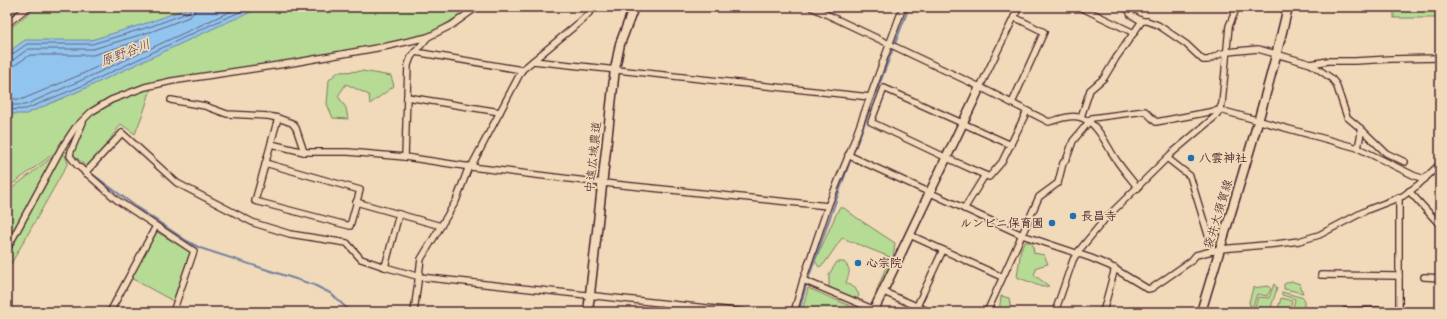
<svg xmlns="http://www.w3.org/2000/svg" width="1447" height="319" font-family="Kalam,'Klee One',sans-serif">
<rect width="100%" height="100%" fill="#f0dab9"/>
<filter id="ink" filterUnits="userSpaceOnUse"><feTurbulence type="fractalNoise" baseFrequency=".025" numOctaves="2"/><feDisplacementMap in="SourceGraphic" scale="8" xChannelSelector="R" yChannelSelector="G"/><feConvolveMatrix kernelMatrix="1 2 1 2 8 2 1 2 1" color-interpolation-filters="sRGB"/></filter>
<g filter="url(#ink)">
<g fill="#b6db95" stroke="#807d60">
<polygon points="7,7 31,7 7,25"/>
<polygon points="36,7 473,7 423,38 152,85 145,108 135,134 121,124 89,169 76,157 60,149 7,188 7,31"/>
<rect x="1394" y="7" width="46" height="11"/>
<polygon points="362,71 391,76 394,86 370,104 369,95 346,84 338,96 346,108 348,119 333,118 327,104 329,80 338,72"/>
<polygon points="59,152 65,155 68,163 7,271 7,192"/>
<polygon points="839,208 844,208 857,218 895,243 893,258 879,293 876,292 890,257 842,238 824,264 819,267 815,261"/>
<polygon points="154,230 190,252 173,301 129,277"/>
<polygon points="1025,242 1032,242 1034,253 1044,255 1048,264 1037,267 1034,275 1049,286 1042,287 1017,277 1021,249"/>
<path d="M837,262H844C852,270 849,273 846,283L855,288L859,295L856,302L829,287V274Z"/>
<polygon points="1291,281 1300,284 1303,293 1284,289 1284,284"/>
<polygon points="1274,284 1277,288 1270,311 1255,306 1258,297 1269,298"/>
<polygon points="1268,286 1271,289 1267,296 1257,294 1253,306 1250,306 1249,302 1253,288"/>
<polygon points="808,288 862,311 861,312 802,312"/>
<polygon points="1282,292 1304,298 1304,311 1303,312 1293,309 1295,299 1282,295"/>
<polygon points="1001,296 1009,298 1011,312 999,312"/>
<polygon points="1281,298 1292,301 1289,312 1277,312"/>
</g>
<polygon fill="#91c4ee" stroke="#7582a0" points="191,7 263,7 223,24 86,88 26,114 7,114 7,53 25,40 91,40 150,22"/>
<g fill="none" stroke-linecap="round" stroke-linejoin="round">
<g stroke="#666179" stroke-width="1">
<polyline points="7,56 11,55 27,44 92,44 152,26 187,13 190,10 190,7"/>
<polyline points="7,61 13,60 28,49 93,49 153,31 189,17 194,13 195,7"/>
<polyline points="7,67 15,65 30,55 93,55 145,39 148,41 147,43 80,75 23,99 7,99"/>
<polyline points="7,105 25,105 82,80 240,7"/>
<polyline points="7,110 26,109 84,85 221,20 252,7"/>
</g>
<g stroke="#7582a0" stroke-width="2">
<polyline points="91,173 138,208 187,241 200,248 314,285 330,293 351,312"/>
<polyline points="799,312 806,285 849,164 909,7"/>
</g>
<defs>
<g id="street">
<path d="M811,7L980,87L1049,122C1060,119 1071,114 1082,118C1099,124 1107,147 1117,161C1123,170 1131,179 1138,188"/>
<polyline points="1080,7 1134,33"/>
<polyline points="1131,7 1129,11 1131,15 1142,21"/>
<polyline points="7,24 28,7"/>
<polyline points="415,52 522,70"/>
<polyline points="533,61 870,97"/>
<polyline points="1311,64 1328,61 1355,61 1391,59 1440,58"/>
<polyline points="980,87 1019,7"/>
<polyline points="407,97 500,112"/>
<polyline points="171,100 205,106 227,114 268,116 278,118 292,123 296,128 304,152 348,152 405,157 471,167 603,183 828,206"/>
<polyline points="1012,103 1044,32 1014,17"/>
<polyline points="1081,117 1090,90 1104,78 1116,58 1142,21 1147,21 1158,25 1186,44 1203,60 1208,60 1220,54 1227,52 1258,49 1311,64 1331,78 1336,84 1347,117 1360,128 1361,133 1358,148"/>
<polyline points="83,122 71,151 70,156 77,165 117,200 194,251 173,312"/>
<polyline points="1360,128 1386,153 1405,162"/>
<polyline points="271,144 304,152"/>
<polyline points="1011,145 884,88 871,122 947,158 989,177 1002,162 1027,111"/>
<polyline points="848,155 1022,235 1091,258 1110,266 1148,289 1152,288 1191,261 1196,255 1220,249 1276,244 1299,241 1319,235 1367,210 1403,196 1418,185 1440,164"/>
<polyline points="405,157 408,65 411,57 428,37"/>
<polyline points="1167,158 1190,176 1213,251"/>
<polyline points="265,163 360,190 350,226 255,201 278,118"/>
<polyline points="471,167 522,70 581,21 595,7"/>
<polyline points="85,173 122,133 177,183 254,223 290,234 347,243 361,259 385,267 420,277 744,312"/>
<polyline points="1409,191 1440,225"/>
<polyline points="356,202 441,226"/>
<polyline points="964,209 985,175"/>
<polyline points="910,235 1002,277"/>
<polyline points="7,249 61,149 75,128 91,112 111,100 145,87 172,81 292,63 388,46 428,37 452,25 477,7"/>
<polyline points="385,267 399,214"/>
<polyline points="1321,275 1399,276"/>
<polyline points="1424,277 1440,278"/>
<polyline points="803,280 875,310"/>
<polyline points="884,292 930,312"/>
<polyline points="917,306 943,250"/>
<polyline points="110,312 156,226"/>
<polyline points="414,312 421,259 456,201 469,166"/>
<polyline points="794,312 803,280 828,206 850,152 903,7"/>
<polyline points="987,312 1039,197 1058,183 1063,163 1067,158 1073,141 1092,118 1145,111 1156,122 1220,110 1358,148 1415,176 1425,179"/>
<polyline points="1055,312 1073,260 1077,253 1105,219 1172,153 1217,115 1222,104 1229,26 1237,7"/>
<polyline points="1103,312 1115,268"/>
<polyline points="1345,312 1345,311 1399,310"/>
<polyline points="1399,312 1399,197"/>
</g>
<g id="secondary">
<polyline points="588,312 615,69 620,44 634,7"/>
<polyline points="873,312 980,87"/>
</g>
<path id="primary" d="M1201,312C1231,211 1264,110 1288,7"/>
</defs>
<use href="#street" stroke="#4a1f2b" stroke-width="8"/>
<use href="#secondary" stroke="#4a1f2b" stroke-width="11"/>
<use href="#primary" stroke="#4a1f2b" stroke-width="11"/>
<use href="#street" stroke="#f0dab9" stroke-width="5.5"/>
<use href="#secondary" stroke="#f0dab9" stroke-width="8"/>
<use href="#primary" stroke="#f0dab9" stroke-width="8"/>
</g>
</g>
<g fill="#1f6fb2" stroke="#f0dab9" stroke-width="1.5">
<circle cx="1191" cy="158" r="4"/>
<circle cx="1073" cy="216" r="4"/>
<circle cx="1052" cy="223" r="4"/>
<circle cx="858" cy="263" r="4"/>
</g>
<g text-anchor="middle" stroke-width="3.5" stroke-linejoin="round" paint-order="stroke">
<g font-size="12" fill="#4a1f2b" stroke="#f0dab9">
<text transform="translate(593 157) rotate(-84)" y="4">中遠広域農道</text>
<text transform="translate(1218 214) rotate(-73)" y="4">袋井大須賀線</text>
</g>
<g font-size="12" font-weight="bold" fill="#4a1f2b" stroke="#f0dab9" text-anchor="start">
<text x="1199" y="162">八雲神社</text>
<text x="1081" y="220">長昌寺</text>
<text x="1044" y="227" text-anchor="end">ルンビニ保育園</text>
<text x="866" y="267">心宗院</text>
</g>
<g font-size="13" font-style="italic" fill="#584052" stroke="#f0dab9">
<text transform="translate(125 52) rotate(-21)" y="5">原野谷川</text>
</g>
</g>
<rect width="1447" height="319" fill="none" stroke="#f0dab9" stroke-width="24"/>
<rect x="12" y="12" width="1423" height="295" fill="none" stroke="#4a1f2b" stroke-width="1.5" filter="url(#ink)"/>
</svg>
